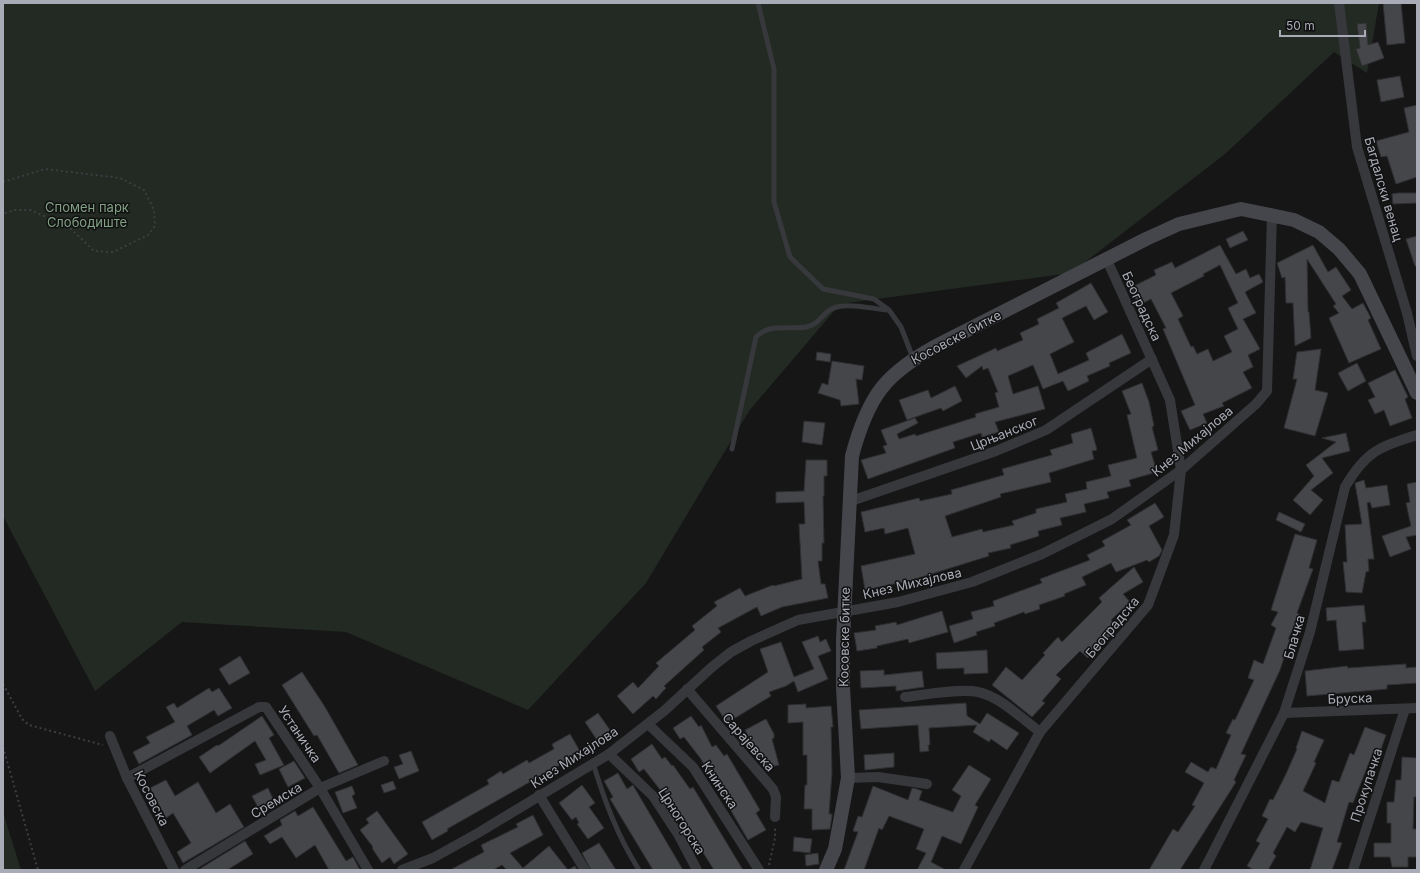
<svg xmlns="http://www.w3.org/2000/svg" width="1420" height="873" font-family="Inter,sans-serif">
<rect width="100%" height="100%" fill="#161617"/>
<g fill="#222a23">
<polygon points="3,3 1379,3 1367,73 1334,52 1225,154 1071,273 840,304 749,411 646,583 528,710 346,632 182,622 95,691 3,516"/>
<polygon points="3,812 21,870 3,870"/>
</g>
<g fill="#45464a" stroke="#303033" fill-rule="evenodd">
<polygon points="1383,3 1401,3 1405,43 1387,45"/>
<polygon points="1366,23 1368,45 1378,42 1384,58 1362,66 1356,49 1360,48 1357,24"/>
<polygon points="1400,76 1404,97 1381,102 1377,80"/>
<polygon points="1417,105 1417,177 1396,184 1387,156 1381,157 1376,141 1409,132 1404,108"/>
<polygon points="1398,193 1417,193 1417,203 1393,204 1392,194"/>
<polygon points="1243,231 1248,240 1230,248 1226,239"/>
<polygon points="1417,236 1417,266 1415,266 1406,239"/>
<path d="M1220,245L1236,274L1246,269L1250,278L1259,274L1263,282L1245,292L1256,313L1243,319L1260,349L1248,355L1253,367L1243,372L1252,388L1222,403L1224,406L1203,414L1207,423L1190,430L1181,411L1195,405L1163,329L1166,328L1151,299L1139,305L1130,288L1156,275L1154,270L1172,262L1175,268ZM1220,265L1238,303L1228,308L1238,329L1224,336L1232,352L1213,361L1208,349L1197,354L1193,346L1191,347L1178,319L1183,316L1171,293L1204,276L1203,274Z"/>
<polygon points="1313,245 1328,272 1336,267 1351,290 1342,296 1352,309 1363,303 1371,318 1368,320 1381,349 1349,363 1329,318 1339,313 1333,306 1336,304 1307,259 1308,312 1309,312 1311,338 1295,346 1293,303 1286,303 1285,277 1282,278 1277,263"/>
<polygon points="1091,283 1108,312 1094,320 1086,306 1062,318 1074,342 1050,354 1058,374 1089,360 1086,353 1122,334 1131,353 1109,363 1110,366 1087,376 1089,381 1068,391 1063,381 1043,389 1033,365 1008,376 1013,394 1038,386 1045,409 995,422 999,432 982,437 981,433 953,442 955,448 868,479 861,460 886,453 883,446 887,445 881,430 915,418 918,423 897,434 899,439 915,434 916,436 976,417 975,414 999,407 995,393 998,392 988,368 983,370 982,366 966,378 957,366 996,348 997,351 1023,340 1020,333 1039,324 1037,319 1059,308 1056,303"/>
<polygon points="1321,349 1315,390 1328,393 1315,436 1284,428 1297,379 1293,379 1297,352"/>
<polygon points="817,352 831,354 830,362 816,360"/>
<polygon points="832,361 864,366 862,380 856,379 859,404 841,406 840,400 818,393 822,383 828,385"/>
<polygon points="1357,363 1366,381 1348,391 1338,373"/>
<polygon points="1395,370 1408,397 1405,399 1412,418 1390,426 1384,410 1375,414 1368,400 1375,397 1368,383"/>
<polygon points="1142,383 1149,402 1154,426 1152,427 1158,450 1151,452 1157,472 1129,480 1131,486 1107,492 1109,498 1084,504 1086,512 1060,518 1062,525 1038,531 1039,536 1010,545 1011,548 988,553 989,556 912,580 865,590 861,566 915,554 908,528 885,534 884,528 865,532 861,512 919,498 920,501 952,494 951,490 1004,475 1002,469 1052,455 1050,450 1073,443 1071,434 1091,428 1097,450 1092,451 1094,459 1049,473 1051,482 1000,494 1001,497 945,516 952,537 982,529 983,532 1014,525 1012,521 1036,513 1036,509 1067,502 1065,494 1087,489 1086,482 1111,476 1108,465 1137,458 1127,415 1131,414 1122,391"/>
<polygon points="955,386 962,401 943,411 941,408 907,420 899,400 928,390 931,398"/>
<polygon points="804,421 825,423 822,445 802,442"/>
<polygon points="1346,433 1350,451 1322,458 1333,473 1311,490 1323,500 1310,515 1293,500 1314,476 1306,465 1336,442 1322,438"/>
<polygon points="806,460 827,460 827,476 824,476 824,496 823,496 824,543 822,543 822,561 818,561 821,584 825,584 828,598 782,607 761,616 757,607 718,628 721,632 702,647 704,650 664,686 666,688 656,699 653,696 633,714 617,696 633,682 638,688 659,666 656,663 695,630 692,626 717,606 714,602 740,588 745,596 773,585 774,586 802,579 799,524 805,524 804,502 776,503 776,492 804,491"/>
<polygon points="1364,480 1366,488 1387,485 1390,505 1372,508 1370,502 1367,503 1374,559 1368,559 1369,571 1366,572 1362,593 1346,592 1343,562 1347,562 1345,525 1362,524 1355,483"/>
<polygon points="1417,482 1417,535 1406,537 1411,549 1390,557 1382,536 1411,526 1406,503 1410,502 1407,484"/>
<polygon points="1155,503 1164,517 1149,526 1162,550 1159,556 1149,562 1147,560 1116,572 1111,563 1082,577 1086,585 1064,594 1065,596 1039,605 1040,609 1025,614 1024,612 994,623 995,626 976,632 977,635 954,643 949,626 973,619 971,612 994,606 993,601 1042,583 1040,579 1090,560 1087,555 1105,546 1102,541 1131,525 1127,520"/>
<polygon points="1279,512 1305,524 1301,532 1276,520"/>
<polygon points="1295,534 1317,540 1309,568 1313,569 1297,613 1300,615 1288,639 1290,639 1280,670 1241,754 1246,755 1234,780 1236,782 1180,870 1149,870 1173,829 1178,832 1195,806 1192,805 1204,783 1185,772 1191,762 1208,772 1211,767 1216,769 1231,735 1226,733 1233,719 1235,720 1254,680 1248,678 1254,660 1263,664 1276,628 1271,625 1278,612 1271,610"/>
<polygon points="1134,567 1143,582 1123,594 1130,602 1111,620 1118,628 1088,658 1080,651 1056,675 1061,679 1042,701 1045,703 1032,717 992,685 1006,667 1022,680 1045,655 1043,653 1058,637 1062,642 1102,602 1099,598"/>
<polygon points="1364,605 1366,622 1362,622 1364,649 1339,651 1336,620 1327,621 1326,608"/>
<polygon points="942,611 948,632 909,643 908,639 877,646 877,648 857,651 854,633 876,630 875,626 896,622 897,625"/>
<polygon points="818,636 820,642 826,639 831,651 818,656 828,679 798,692 794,681 786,686 769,692 771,696 727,723 716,706 768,672 760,649 781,642 794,677 814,669 802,642"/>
<polygon points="987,650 988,673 964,674 964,668 937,669 936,653"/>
<polygon points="240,656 250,673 229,685 219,669"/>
<polygon points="1406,664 1406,668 1417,667 1417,683 1387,685 1387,689 1307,696 1305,671 1347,666 1348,668"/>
<polygon points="884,670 884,675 922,671 924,687 896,691 896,686 861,688 860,671"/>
<polygon points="302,672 325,707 358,765 339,773 317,735 314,736 282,685"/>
<polygon points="209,688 212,692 219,688 232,708 218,716 214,710 187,726 192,735 139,764 133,752 150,743 146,737 175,722 166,707 174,703 177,708"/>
<polygon points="966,703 967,716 980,724 987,713 1019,733 1007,750 991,739 989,742 973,732 977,725 929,728 930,745 928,745 929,751 920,752 918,725 861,729 859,710"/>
<polygon points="806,704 806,708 831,706 833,727 831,727 832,772 829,814 832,814 832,815 830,829 812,830 812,809 804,809 805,785 807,785 807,755 803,755 803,722 788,723 788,705"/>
<polygon points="598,713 610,730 597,740 585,722"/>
<polygon points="262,716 274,735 269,738 284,765 260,775 255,764 266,760 255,741 210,773 199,757 217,745 218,746"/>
<polygon points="691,716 699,727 701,725 712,747 716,745 724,756 727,754 760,810 756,813 766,830 748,840 701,759 684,737 680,739 673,728"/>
<polygon points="766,719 774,734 774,738 772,739 779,765 765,768 764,763 761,764 758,755 745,730"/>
<polygon points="1365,727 1386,735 1380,752 1374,750 1353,803 1349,802 1337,842 1342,843 1332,870 1310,870 1323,828 1301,822 1295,832 1287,827 1273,853 1276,856 1268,870 1254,870 1247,866 1260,843 1256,841 1268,819 1262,816 1270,799 1273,800 1286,774 1297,749 1296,748 1302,731 1324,740 1314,762 1316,763 1303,791 1325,803 1332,780 1339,782 1350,753 1354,755"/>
<polygon points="570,734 581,753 447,829 448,831 432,840 422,822 489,784 487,780 501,771 503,774 527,760 529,763 554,749 552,744"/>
<polygon points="652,744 662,759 665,757 672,766 673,765 690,789 693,787 743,870 714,870 663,789 661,791 644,769 639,772 631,759"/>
<polygon points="411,751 419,771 399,779 394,767 403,764 399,755"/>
<polygon points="894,753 894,767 865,770 864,755"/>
<polygon points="1402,757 1417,758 1417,797 1414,797 1413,829 1417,829 1417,857 1408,857 1408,867 1392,867 1390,857 1374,857 1374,843 1391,843 1391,823 1387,823 1387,802 1394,802 1396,780 1401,780"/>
<polygon points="294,761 305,778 288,787 279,769"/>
<polygon points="969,765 991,779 975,805 978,807 961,844 942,836 931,862 946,870 917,870 926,853 916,849 924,829 889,816 882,830 879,828 864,870 844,870 858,832 853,831 858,816 862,817 873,786 908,800 912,788 917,789 922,791 919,800 953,812 961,796 952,790"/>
<polygon points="618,773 627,789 633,785 634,787 683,870 653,870 610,799 613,797 604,781"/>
<polygon points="166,780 175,796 198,782 216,813 230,804 244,827 183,863 177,852 191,843 173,813 166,818 150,788"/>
<polygon points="393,781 396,789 384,793 381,785"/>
<polygon points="582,785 595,803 589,807 604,828 588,839 577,824 579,823 576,817 572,820 559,803"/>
<polygon points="352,786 355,794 352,796 357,808 343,813 335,792"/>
<polygon points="268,788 275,803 260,811 252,796"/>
<polygon points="313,807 346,861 353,857 360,870 329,870 315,845 296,858 282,837 270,844 264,836 282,825 280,820 295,811 298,816"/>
<polygon points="377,811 408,854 394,864 390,857 382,863 372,848 373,847 360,830 369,823 366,819"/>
<polygon points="533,815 543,835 510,853 523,868 549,846 568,870 575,866 577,870 507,870 502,865 493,870 450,870 484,852 481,845 518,827 516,824"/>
<polygon points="794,837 812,839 810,853 793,851"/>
<polygon points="245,841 253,854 227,870 198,870"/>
<polygon points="599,843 616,870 591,870 582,853"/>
<polygon points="818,853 819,864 806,866 805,855"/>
</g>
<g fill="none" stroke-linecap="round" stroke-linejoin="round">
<g stroke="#3d3e43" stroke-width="2" stroke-dasharray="2 3" stroke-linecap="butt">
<polyline points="3,182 45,169 120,178 144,190 154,210 155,226 148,235 113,252 94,251 69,227 30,210 14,210 3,214"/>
<polyline points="3,684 22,719 29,725 103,745"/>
<polyline points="3,747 38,870"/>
<polyline points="769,865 775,838 775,826"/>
</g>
<g stroke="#37383c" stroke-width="5">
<polyline points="758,3 774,69 774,202 790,257 823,289 874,299 889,310 901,327 913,358"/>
<path d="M732,449L756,337C769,323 789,330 806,327C824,323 822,308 842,306C856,304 873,309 888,310"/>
<path d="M593,763C605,802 617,835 639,870"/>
</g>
<g stroke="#37383c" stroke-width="10">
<polyline points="1339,3 1357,147 1407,313 1417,356"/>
<polyline points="851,501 996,451 1046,430 1152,359"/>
<polyline points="687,689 773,789 776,797 775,817"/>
<path d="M905,697C925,695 960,688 978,692C1001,697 1022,719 1040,732"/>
<polyline points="1284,713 1417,708"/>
<polyline points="648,724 693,767 759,870"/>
<polyline points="110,736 127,778 174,870"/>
<polyline points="609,754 653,796 678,834 697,870"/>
<polyline points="127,778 259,707 266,707 320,788 368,870"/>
<polyline points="848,778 878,777 927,784"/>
<polyline points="539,795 585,870"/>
<polyline points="185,870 320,788 384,761"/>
<polyline points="402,870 433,858 478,833 609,754 664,711 712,667 731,652 751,641 798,620 898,602 972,582 1042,554 1112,519 1181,470 1256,404 1267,391 1272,214"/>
<polyline points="964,870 1040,732 1148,605 1174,535 1181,470 1170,400 1107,260"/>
<path d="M1204,870L1284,713L1310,632L1345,487C1366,451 1379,447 1417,435"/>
<polyline points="1353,870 1405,709"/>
</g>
<path stroke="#45464c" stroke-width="14" d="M826,870L835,849L848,778L843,687V640L852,456C868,396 885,373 940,344L1146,239L1179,224L1241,209L1294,220L1319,232L1339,249L1360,274L1417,393"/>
</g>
<g text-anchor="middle" stroke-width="3" stroke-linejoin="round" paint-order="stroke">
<g font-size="13" fill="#a9acb6" stroke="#111112">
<text transform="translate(1384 189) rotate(74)" y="5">Багдалски венац</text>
<text transform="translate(1142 306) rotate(65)" y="5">Београдска</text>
<text transform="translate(956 337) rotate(-28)" y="5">Косовске битке</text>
<text transform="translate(1004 433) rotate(-22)" y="5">Црњанског</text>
<text transform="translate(1192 441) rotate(-40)" y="5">Кнез Михајлова</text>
<text transform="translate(912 583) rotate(-13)" y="5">Кнез Михајлова</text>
<text transform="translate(1112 627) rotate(-50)" y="5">Београдска</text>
<text transform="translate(844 637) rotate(-89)" y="5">Косовске битке</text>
<text transform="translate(1294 637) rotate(-74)" y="5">Блачка</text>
<text transform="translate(1350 698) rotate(-2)" y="5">Бруска</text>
<text transform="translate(300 734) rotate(56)" y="5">Устаничка</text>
<text transform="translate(749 742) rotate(49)" y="5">Сарајевска</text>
<text transform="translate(574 757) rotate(-33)" y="5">Кнез Михајлова</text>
<text transform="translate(720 785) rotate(56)" y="5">Книнска</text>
<text transform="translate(1366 785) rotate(-72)" y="5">Прокупачка</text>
<text transform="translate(152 798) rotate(63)" y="5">Косовска</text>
<text transform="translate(276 800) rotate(-31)" y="5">Сремска</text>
<text transform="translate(682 821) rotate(58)" y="5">Црногорска</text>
</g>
<g font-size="13" fill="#81a084" stroke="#111112">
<text x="87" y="212">Спомен парк<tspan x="87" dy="15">Слободиште</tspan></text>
</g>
</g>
<rect width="1420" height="873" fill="none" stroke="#a9acb6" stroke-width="8"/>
<path d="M1280 30v6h85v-6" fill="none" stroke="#a9acb6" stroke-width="2"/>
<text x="1286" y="30" font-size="12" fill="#a9acb6" stroke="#111112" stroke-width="3" paint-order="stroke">50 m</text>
</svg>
